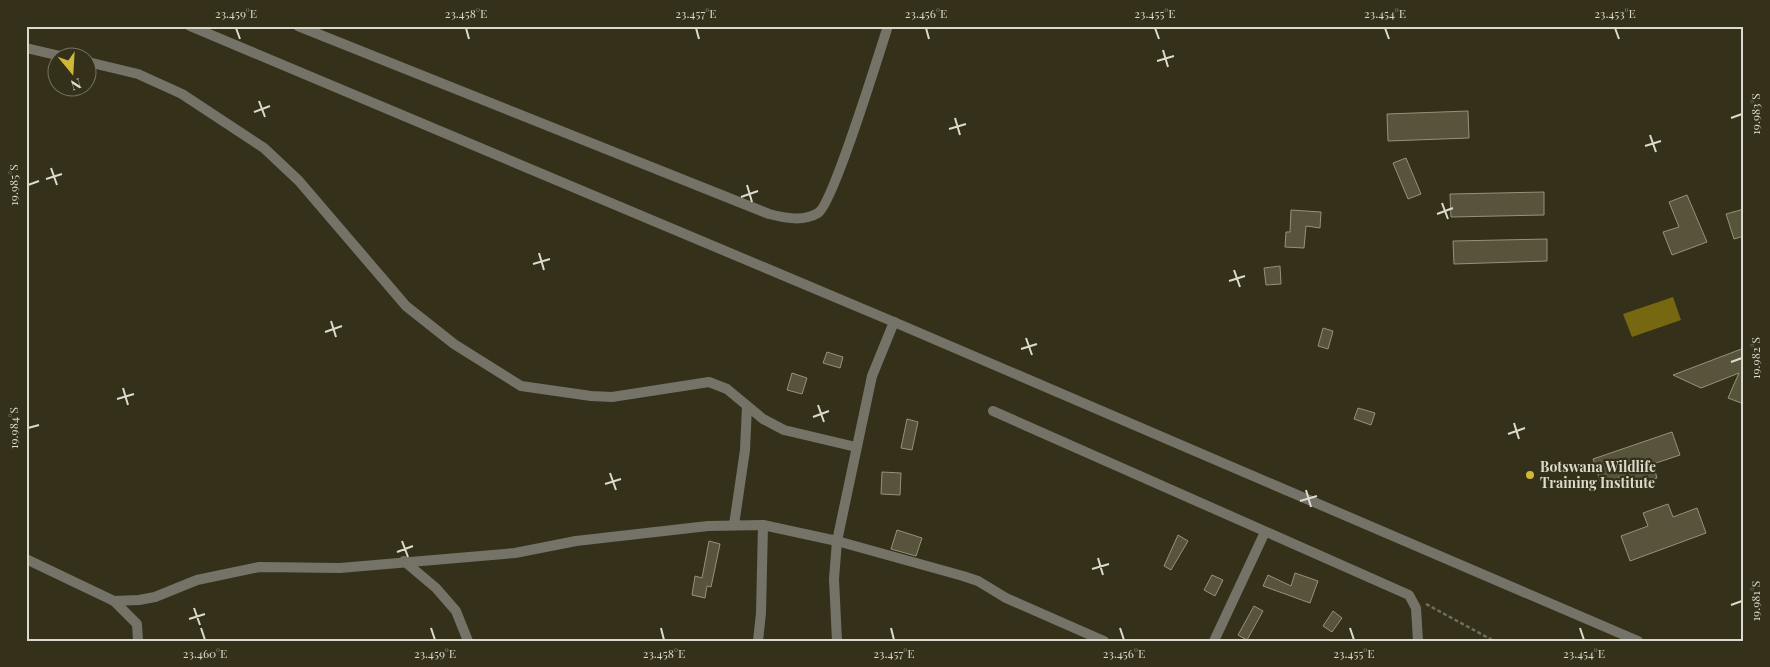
<svg xmlns="http://www.w3.org/2000/svg" width="1770" height="667" font-family="'Playfair Display',serif">
<rect width="100%" height="100%" fill="#34301a"/>
<polygon fill="#766811" points="1673,297 1681,320 1632,337 1623,314"/>
<g fill="#58543c" stroke="#969178">
<polygon points="1468,111 1469,138 1388,141 1387,114"/>
<polygon points="1406,158 1421,194 1408,199 1393,163"/>
<polygon points="1544,192 1544,215 1451,217 1450,194"/>
<polygon points="1687,195 1707,242 1672,255 1663,232 1679,227 1669,202"/>
<polygon points="1744,209 1744,236 1734,239 1726,214"/>
<polygon points="1291,210 1321,212 1320,228 1306,226 1304,248 1285,247 1286,232 1290,232"/>
<polygon points="1547,239 1547,261 1454,264 1453,241"/>
<polygon points="1280,266 1281,284 1266,285 1264,268"/>
<polygon points="1323,328 1333,331 1328,349 1318,346"/>
<polygon points="1744,348 1744,404 1728,398 1739,373 1701,388 1673,375"/>
<polygon points="827,352 843,357 840,368 823,363"/>
<polygon points="792,373 807,378 802,394 787,390"/>
<polygon points="1358,408 1375,413 1371,425 1354,419"/>
<polygon points="907,419 918,422 912,450 901,448"/>
<polygon points="1672,432 1680,455 1653,464 1657,478 1633,487 1629,474 1601,484 1593,459"/>
<polygon points="882,472 901,473 900,495 881,494"/>
<polygon points="1668,504 1673,517 1697,508 1706,533 1630,561 1621,536 1648,526 1643,513"/>
<polygon points="897,530 922,538 916,556 891,549"/>
<polygon points="1178,535 1188,541 1171,570 1164,566"/>
<polygon points="709,541 720,544 711,587 707,586 705,598 692,595 695,576 702,578"/>
<polygon points="1295,573 1318,581 1310,603 1263,586 1268,575 1291,586"/>
<polygon points="1212,575 1223,580 1215,596 1204,590"/>
<polygon points="1254,606 1263,611 1247,640 1238,635"/>
<polygon points="1333,611 1342,618 1332,632 1323,626"/>
</g>
<g fill="none" stroke-linecap="round" stroke-linejoin="round">
<polyline stroke="#706d5a" stroke-width="2.5" stroke-dasharray="4 2.5" stroke-linecap="butt" points="1426,604 1494,641"/>
<g stroke="#757368" stroke-width="10">
<polyline points="190,26 894,322 1638,641"/>
<path d="M298,26L769,214C785,218 803,222 818,213C833,204 879,53 888,26"/>
<polyline points="26,48 69,58"/>
<polyline points="88,62 138,74 182,94 264,148 299,181 406,306 454,344 521,386 591,396 612,397 709,382 727,389 763,419 784,430 856,447"/>
<polyline points="993,411 1409,595 1416,608 1418,641"/>
<polyline points="734,525 745,450 747,406"/>
<polyline points="26,559 114,601 137,624 138,641"/>
<polyline points="404,561 436,588 456,611 468,641"/>
<polyline points="114,601 139,600 155,597 197,580 259,567 340,568 515,553 576,541 708,526 763,525 837,541 963,576 978,581 1006,598 1104,641"/>
<polyline points="758,641 761,613 763,525"/>
<polyline points="837,641 834,579 837,541 872,376 894,322"/>
<polyline points="1214,641 1265,532"/>
</g>
</g>
<path fill="none" stroke="#dcdacc" stroke-width="2" d="M236,28L240,39M466,28L469,39M696,28L699,39M926,28L929,39M1155,28L1159,39M1385,28L1389,39M1615,28L1619,39M1163,50L1168,67M1157,61L1174,56M259,101L265,117M254,112L270,106M955,118L960,135M1731,118L1742,114M949,129L966,124M1650,135L1656,152M1645,146L1661,141M51,168L57,185M46,179L62,174M28,185L39,181M747,185L752,202M741,197L758,191M1442,203L1448,219M1437,214L1453,208M539,253L544,270M533,264L550,259M1234,270L1240,287M1229,281L1245,276M331,321L336,337M325,332L342,326M1026,338L1032,355M1021,349L1037,344M1731,362L1742,358M123,388L128,405M117,399L134,394M818,405L824,422M813,417L829,411M1514,423L1519,439M28,428L39,425M1508,434L1525,428M610,473L616,490M605,484L621,479M1306,490L1311,507M1300,501L1317,496M402,541L408,557M397,552L413,546M1098,558L1103,575M1092,569L1109,564M1731,605L1742,601M194,608L200,625M189,619L205,614M201,628L205,640M431,628L435,640M661,628L664,640M891,628L894,640M1120,628L1124,640M1350,628L1354,640M1580,628L1584,640"/>
<circle fill="#cfb837" stroke="#34301a" stroke-width="2" cx="1530" cy="475" r="5"/>
<g text-anchor="middle" stroke-width="4.5" stroke-linejoin="round" paint-order="stroke">
<g font-size="14" font-weight="bold" fill="#dcdacc" stroke="#34301a" text-anchor="start">
<text x="1540" y="472">Botswana Wildlife<tspan x="1540" dy="16">Training Institute</tspan></text>
</g>
</g>
<rect width="1770" height="667" fill="none" stroke="#34301a" stroke-width="55"/>
<g transform="translate(72 72) rotate(162)"><circle r="24" fill="#34301a" stroke="#777461"/>
<path d="M0-4L9 19L0 12L-9 19Z" fill="#cfb837"/>
<text y="-8" font-size="14" font-weight="bold" text-anchor="middle" fill="#dcdacc">N</text>
</g>
<rect x="28" y="28" width="1714" height="612" fill="none" stroke="#dcdacc" stroke-width="2"/>
<g font-size="12" text-anchor="middle" fill="#dcdacc">
<text x="236" y="18">23.459°E</text>
<text x="466" y="18">23.458°E</text>
<text x="696" y="18">23.457°E</text>
<text x="926" y="18">23.456°E</text>
<text x="1155" y="18">23.455°E</text>
<text x="1385" y="18">23.454°E</text>
<text x="1615" y="18">23.453°E</text>
<text transform="translate(1756 114) rotate(-90)" y="4">19.983°S</text>
<text transform="translate(14 185) rotate(-90)" y="4">19.985°S</text>
<text transform="translate(1756 358) rotate(-90)" y="4">19.982°S</text>
<text transform="translate(14 428) rotate(-90)" y="4">19.984°S</text>
<text transform="translate(1756 601) rotate(-90)" y="4">19.981°S</text>
<text x="205" y="658">23.460°E</text>
<text x="435" y="658">23.459°E</text>
<text x="664" y="658">23.458°E</text>
<text x="894" y="658">23.457°E</text>
<text x="1124" y="658">23.456°E</text>
<text x="1354" y="658">23.455°E</text>
<text x="1584" y="658">23.454°E</text>
</g>
</svg>
